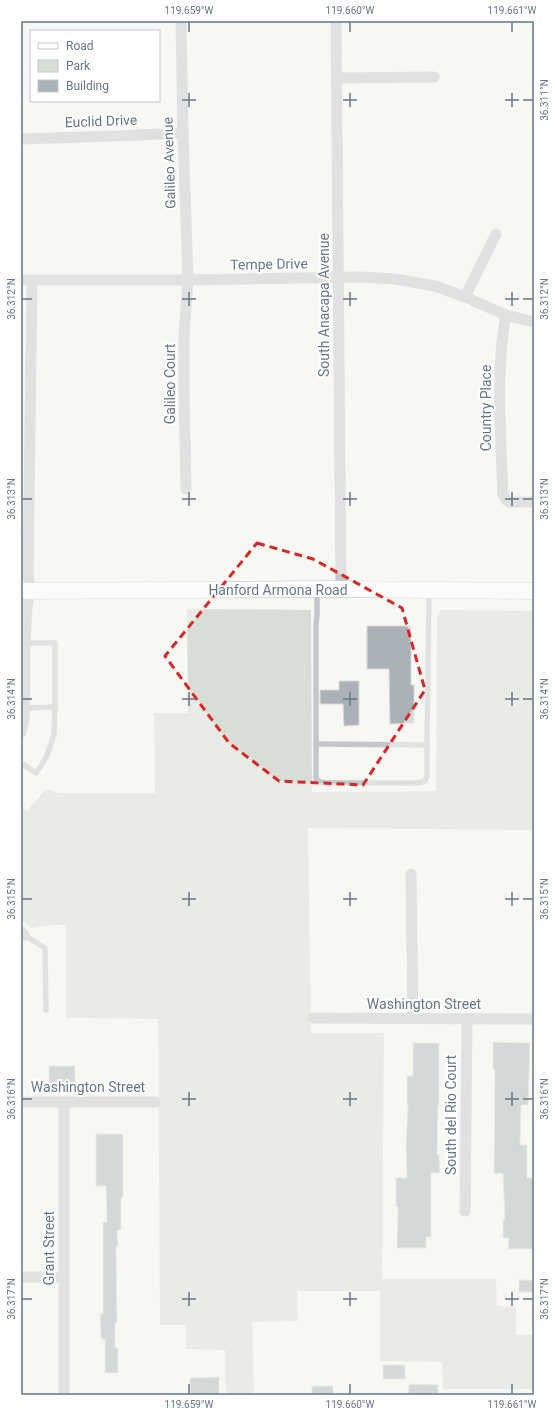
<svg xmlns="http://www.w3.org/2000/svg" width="555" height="1416" font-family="Roboto,sans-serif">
<rect width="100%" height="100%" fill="#f7f7f4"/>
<polygon fill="#d8ded5" points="187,609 311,610 312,792 436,791 437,618 438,613 441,610 534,611 534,830 308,828 311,1033 384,1033 382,1279 496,1279 497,1306 516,1307 516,1335 534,1335 534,1389 443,1389 442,1362 380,1361 380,1291 297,1291 298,1321 252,1322 254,1395 226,1395 225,1350 186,1349 186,1325 160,1325 158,1019 66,1018 66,925 50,925 31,928 21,919 21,807 27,811 46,789 59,793 155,793 154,713 188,713"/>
<g fill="#aab2b7" stroke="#d9d9d7">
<polygon points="367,626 411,626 411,685 414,685 414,723 390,724 389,669 367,669"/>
<polygon points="339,681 359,681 359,725 344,726 343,704 320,704 320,690 339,690"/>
<polygon points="493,1042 530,1043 528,1105 521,1105 520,1145 527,1145 527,1178 534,1178 534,1249 508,1249 509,1238 503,1238 503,1219 505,1219 503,1174 494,1173 495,1070 493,1070"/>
<polygon points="413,1043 439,1043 439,1105 438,1105 437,1155 439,1155 440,1173 431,1173 431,1237 426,1237 426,1248 397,1248 398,1207 396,1207 396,1178 407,1178 406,1145 408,1105 407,1105 407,1076 413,1076"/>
<rect x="49" y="1066" width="26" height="18"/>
<polygon points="96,1134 123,1134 123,1198 121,1198 121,1230 117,1230 118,1246 116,1246 117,1323 115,1323 115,1348 118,1348 118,1373 105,1373 105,1339 101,1339 100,1314 103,1314 103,1222 107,1222 106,1186 96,1186"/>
<rect x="519" y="1280" width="15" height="12"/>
<rect x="383" y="1365" width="22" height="14"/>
<polygon points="219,1377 219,1395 190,1395 190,1378"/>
<polygon points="409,1384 438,1385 438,1395 408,1395"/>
<rect x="312" y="1386" width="21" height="9"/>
</g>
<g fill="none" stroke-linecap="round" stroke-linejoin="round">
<defs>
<polyline id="secondary" points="21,591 341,589 534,591"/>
</defs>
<use href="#secondary" stroke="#b5babf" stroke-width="17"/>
<g stroke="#c3c7ca" stroke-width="5.5">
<polyline points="317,590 317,614 316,625 316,779 320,782 326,783 418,783 425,781 427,776 427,745"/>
<polyline points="25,643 55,643 55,707"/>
<polyline points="316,744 427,745 429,591"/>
<polyline points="21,763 36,773 46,758 54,735 55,707 25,708"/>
<polyline points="23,936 24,935 45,948 46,1010"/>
</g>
<g stroke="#c3c7ca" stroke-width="11">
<polyline points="181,21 183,133 188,280 184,335 184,385 186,489"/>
<polyline points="336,21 341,589"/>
<polyline points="336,78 434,77"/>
<polyline points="21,139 116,136 183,133"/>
<polyline points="21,280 188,280 361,277 395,279 435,286 465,297 506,315 534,322"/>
<polyline points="465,297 496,234"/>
<path d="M506,315C495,373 501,436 503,494L506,500L510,502H534"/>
<polyline points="21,732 24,719 25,695 25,642 27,606 30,591 28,572 32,280"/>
<polyline points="411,874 413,1018"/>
<polyline points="21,932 24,935"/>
<polyline points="313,1018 534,1019"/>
<polyline points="21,1102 155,1102"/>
<polyline points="465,1211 467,1019"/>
<polyline points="21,1277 63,1277"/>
<polyline points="64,1395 64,1102"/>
</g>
<use href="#secondary" stroke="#fff" stroke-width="16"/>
</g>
<path d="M0 0H555V1416H0ZM257,543L313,559L402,608L425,690L363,785L279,781L229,743L165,656Z" fill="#f7f7f4" fill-opacity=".55" fill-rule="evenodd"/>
<path fill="none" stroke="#d62828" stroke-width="3" stroke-dasharray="8 5" stroke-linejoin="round" d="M257,543L313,559L402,608L425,690L363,785L279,781L229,743L165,656Z"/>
<path fill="none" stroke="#677785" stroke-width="1.5" d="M189,22V32M350,22V32M512,22V32M189,93V107M350,93V107M512,93V107M182,100H196M343,100H357M505,100H519M523,100H533M189,292V306M350,292V306M512,292V306M22,299H32M182,299H196M343,299H357M505,299H519M523,299H533M189,492V506M350,492V506M512,492V506M22,499H32M182,499H196M343,499H357M505,499H519M523,499H533M189,692V706M350,692V706M512,692V706M22,699H32M182,699H196M343,699H357M505,699H519M523,699H533M189,892V906M350,892V906M512,892V906M22,899H32M182,899H196M343,899H357M505,899H519M523,899H533M189,1092V1106M350,1092V1106M512,1092V1106M22,1099H32M182,1099H196M343,1099H357M505,1099H519M523,1099H533M189,1292V1306M350,1292V1306M512,1292V1306M22,1299H32M182,1299H196M343,1299H357M505,1299H519M523,1299H533M189,1384V1394M350,1384V1394M512,1384V1394"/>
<g text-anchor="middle" stroke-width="4" stroke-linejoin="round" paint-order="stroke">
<g font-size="14" fill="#677785" stroke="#fff">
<text transform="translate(101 121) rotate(-2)" y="5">Euclid Drive</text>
<text transform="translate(169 163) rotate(-92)" y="5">Galileo Avenue</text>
<text transform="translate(269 264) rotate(-1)" y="5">Tempe Drive</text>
<text transform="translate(324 305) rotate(-90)" y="5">South Anacapa Avenue</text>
<text transform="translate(170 384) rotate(-90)" y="5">Galileo Court</text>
<text transform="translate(486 408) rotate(-90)" y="5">Country Place</text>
<text x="278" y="595">Hanford Armona Road</text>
<text x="424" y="1009">Washington Street</text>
<text x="88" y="1092">Washington Street</text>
<text transform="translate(451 1115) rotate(-90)" y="5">South del Rio Court</text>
<text transform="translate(49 1248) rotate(-90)" y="5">Grant Street</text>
</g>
</g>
<rect width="555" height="1416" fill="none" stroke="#ffffff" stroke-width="44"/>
<rect x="30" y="30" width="130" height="72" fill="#ffffff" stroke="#c2c9ce"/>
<rect x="38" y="43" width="20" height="6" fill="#ffffff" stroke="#c2c9ce"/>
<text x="66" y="50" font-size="12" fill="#677785">Road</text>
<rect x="38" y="60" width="20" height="12" fill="#d8ded5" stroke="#c2c9ce"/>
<text x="66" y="70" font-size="12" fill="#677785">Park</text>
<rect x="38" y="80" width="20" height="12" fill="#aab2b7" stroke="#c2c9ce"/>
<text x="66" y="90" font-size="12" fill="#677785">Building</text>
<rect x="22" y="22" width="511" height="1372" fill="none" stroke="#677785" stroke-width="1.5"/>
<g font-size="10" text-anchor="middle" fill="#677785">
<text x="189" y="14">119.659°W</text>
<text x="350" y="14">119.660°W</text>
<text x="512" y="14">119.661°W</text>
<text transform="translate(544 100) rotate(-90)" y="4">36.311°N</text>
<text transform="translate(544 299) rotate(-90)" y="4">36.312°N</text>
<text transform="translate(11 299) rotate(-90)" y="4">36.312°N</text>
<text transform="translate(544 499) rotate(-90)" y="4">36.313°N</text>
<text transform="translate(11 499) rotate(-90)" y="4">36.313°N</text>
<text transform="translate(11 699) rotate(-90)" y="4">36.314°N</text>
<text transform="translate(544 699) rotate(-90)" y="4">36.314°N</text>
<text transform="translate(11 899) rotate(-90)" y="4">36.315°N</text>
<text transform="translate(544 899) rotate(-90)" y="4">36.315°N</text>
<text transform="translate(11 1099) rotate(-90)" y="4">36.316°N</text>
<text transform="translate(544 1099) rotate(-90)" y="4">36.316°N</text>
<text transform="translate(544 1299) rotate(-90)" y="4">36.317°N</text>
<text transform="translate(11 1299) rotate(-90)" y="4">36.317°N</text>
<text x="189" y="1408">119.659°W</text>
<text x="350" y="1408">119.660°W</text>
<text x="512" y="1408">119.661°W</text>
</g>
</svg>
